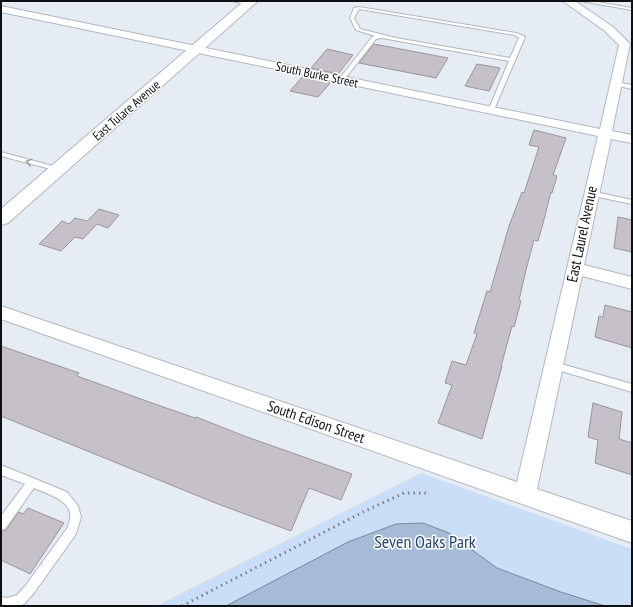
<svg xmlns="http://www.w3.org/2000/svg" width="633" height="607" font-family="'PT Sans Narrow',sans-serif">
<rect width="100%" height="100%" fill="#e5ecf4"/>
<polygon fill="#cadef8" points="421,473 632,549 632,606 156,606"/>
<polygon fill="#a6bbd5" stroke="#78889b" points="423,523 449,533 497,568 561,592 605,606 226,606 348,542 396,524"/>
<g fill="#c6c0c9" stroke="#9a949d">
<polygon points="374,44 448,58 436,78 359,63"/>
<polygon points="327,49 353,55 338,74 311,68"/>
<polygon points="477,64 500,68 489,91 465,86"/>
<polygon points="303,76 331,82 318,97 290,91"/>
<polygon points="534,130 566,138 553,175 557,176 552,193 551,192 542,227 538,241 534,240 526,270 519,300 521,301 514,327 512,326 501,366 502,366 482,439 438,423 452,385 445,383 452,361 466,365 477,334 474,333 487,291 490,292 509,226 522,192 524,193 539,147 529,145"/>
<polygon points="99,209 119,215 108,228 97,224 83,239 75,237 61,251 39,244 62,221 69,224 75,218 87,221"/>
<polygon points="618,217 632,220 632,252 614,248"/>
<polygon points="605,305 632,312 632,348 595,337 599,316 603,317"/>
<polygon points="1,346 79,373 77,376 152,403 195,418 196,417 247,437 352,474 341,500 309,488 291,531 218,504 1,416"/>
<polygon points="593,403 622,412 619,439 632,443 632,475 595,463 598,440 588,437"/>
<polygon points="28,508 64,523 30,574 1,560 1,531 6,530 19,512 23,514"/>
</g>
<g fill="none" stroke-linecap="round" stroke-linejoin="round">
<defs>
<g id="lane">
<polygon points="232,1 241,1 251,4 249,5"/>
<polygon points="581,1 591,1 632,8 632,10"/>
<path d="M359,7L516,33L524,36L525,37L493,112L488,111L509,61L382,38L376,39L344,80H340V78L372,37L375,36L356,30L350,18L354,8ZM359,9L515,35L519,38L510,58L396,38L360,29L354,18Z"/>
<polygon points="616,82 632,85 632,89 614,85 613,84"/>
<polygon points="1,152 60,168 61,169 58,171 1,156"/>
<polygon points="589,191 591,191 632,200 632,204 589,195"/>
<polygon points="554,362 632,384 632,392 551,368 550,366 551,364"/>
<path d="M1,465L67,492L78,506L81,517L76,534L34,593L24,604L20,606H1V597L7,598L17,595L26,585L68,527C68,524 70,521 70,518C73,501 46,493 34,488L5,529L1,530V516L25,484L1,475Z"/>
</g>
<polygon id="street" points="563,1 575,1 613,27 630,44 612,131 632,135 632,143 611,139 584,265 632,277 632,289 582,276 537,489 632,521 632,543 1,319 1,306 517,482 598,136 1,12 1,6 600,129 619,45 605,31"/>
<polygon id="secondary" points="244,1 258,1 8,223 1,225 1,209"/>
</defs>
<use href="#lane" stroke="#b1b7bf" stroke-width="2"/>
<use href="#street" stroke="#b1b7bf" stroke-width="2"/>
<use href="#secondary" stroke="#b1b7bf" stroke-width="2"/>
<polyline stroke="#7d8187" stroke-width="3" stroke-dasharray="1.5 4" stroke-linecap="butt" points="182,606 363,512 404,493 430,493"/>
<use href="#lane" fill="#fff" fill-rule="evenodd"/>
<use href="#street" fill="#fff" fill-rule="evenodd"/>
<use href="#secondary" fill="#fff" fill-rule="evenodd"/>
</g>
<defs><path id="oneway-chevron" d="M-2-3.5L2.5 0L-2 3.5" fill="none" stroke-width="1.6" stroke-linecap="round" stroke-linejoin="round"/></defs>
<use stroke="#9f9fa1" href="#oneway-chevron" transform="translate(29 162) rotate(-165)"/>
<g text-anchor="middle" stroke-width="3" stroke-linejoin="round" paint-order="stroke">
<g font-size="13" fill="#0e1013" stroke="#fff">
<text transform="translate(317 74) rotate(12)" y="5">South Burke Street</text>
<text transform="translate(126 110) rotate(-41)" y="5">East Tulare Avenue</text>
</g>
<g font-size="15" fill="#0e1013" stroke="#fff">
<text transform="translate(582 234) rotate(-78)" y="5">East Laurel Avenue</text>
<text transform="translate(316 422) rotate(19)" y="5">South Edison Street</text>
</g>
<g font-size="18" fill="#27456a" stroke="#fff">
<text x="425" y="548">Seven Oaks Park</text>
</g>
</g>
<rect width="633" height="607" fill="none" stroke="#0e1013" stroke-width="4"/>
</svg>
